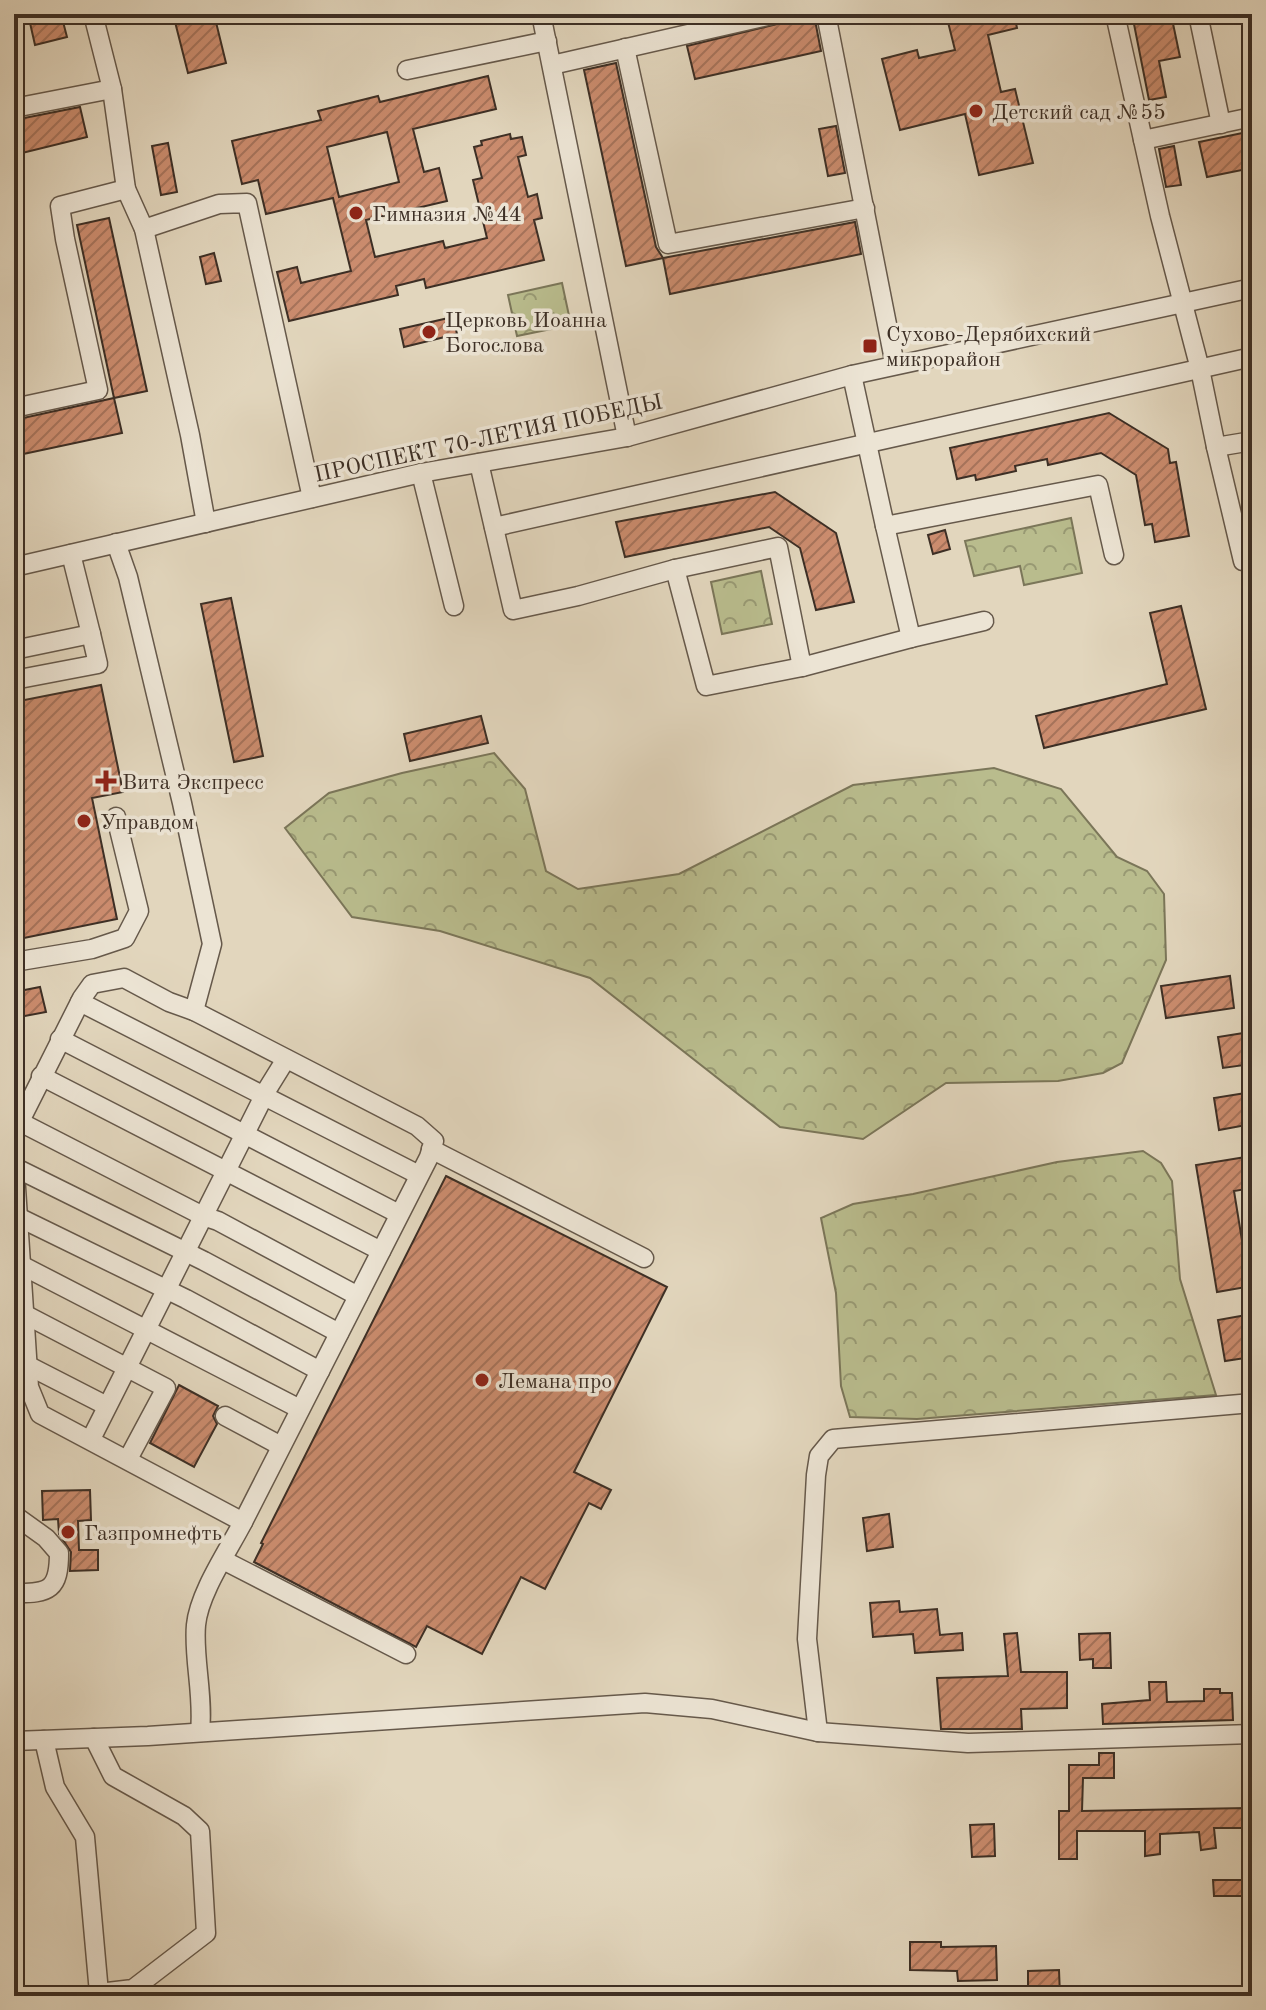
<svg xmlns="http://www.w3.org/2000/svg" width="1266" height="2010" font-family="'Old Standard TT',serif">
<defs>
<pattern id="forest-crowns" width="20" height="18" patternUnits="userSpaceOnUse" patternTransform="scale(2)"><rect width="20" height="18" fill="#b9bc8d"/><path d="M2 6a3 3 0 1 1 6 0M12 15a3 3 0 1 1 6 0" fill="none" stroke="#989973"/></pattern>
<pattern id="building-hatch" width="6" height="6" patternUnits="userSpaceOnUse" patternTransform="scale(2)"><rect width="6" height="6" fill="#cb8c6e"/><path d="M-1 1l2-2M0 6l6-6M5 7l2-2" fill="none" stroke="#a6735a"/></pattern>
</defs>
<rect width="100%" height="100%" fill="#e2d6bd"/>
<filter id="stains"><feTurbulence type="fractalNoise" baseFrequency=".0025" numOctaves="4"/><feColorMatrix values="0 0 0 0 .2 0 0 0 0 .09 0 0 0 0 .02 0 0 0 .5 -.17"/></filter>
<radialGradient id="worn" r=".72"><stop offset=".6" stop-color="#630" stop-opacity="0"/><stop offset="1" stop-color="#630" stop-opacity=".3"/></radialGradient>
<g fill="url(#forest-crowns)" stroke="#7b7659" stroke-width="2">
<polygon points="562,283 571,325 517,336 508,295"/>
<polygon points="1071,518 1082,573 1024,585 1020,566 974,576 965,541"/>
<polygon points="761,571 772,624 722,634 711,582"/>
<polygon points="494,753 525,789 546,871 578,889 679,874 853,785 994,768 1061,789 1117,857 1147,871 1164,894 1166,960 1122,1063 1103,1073 1058,1081 946,1083 863,1139 780,1127 590,978 440,931 352,917 285,828 329,793 402,773"/>
<polygon points="1143,1151 1161,1163 1172,1181 1180,1279 1216,1395 917,1419 850,1417 841,1386 836,1293 821,1218 853,1204 913,1194 1057,1162"/>
</g>
<g fill="url(#building-hatch)" stroke="#3d2f25" stroke-width="2" fill-rule="evenodd">
<polygon points="28,14 61,14 67,37 35,45"/>
<polygon points="173,14 214,14 226,63 188,73"/>
<polygon points="946,14 1014,14 1017,28 988,35 1001,92 1015,89 1033,163 979,175 965,114 900,130 882,59 917,50 919,58 955,50"/>
<polygon points="1132,14 1171,14 1180,57 1159,61 1166,97 1149,100"/>
<polygon points="814,15 821,51 695,79 687,46"/>
<polygon points="616,63 656,247 663,258 626,266 584,70"/>
<path d="M488,76L496,109L413,129L424,172L439,168L447,201L366,220L375,257L443,241L445,248L487,238L473,180L482,178L474,147L482,145L481,141L510,134L511,139L522,137L526,155L518,157L528,197L537,194L542,218L534,220L544,260L426,288L424,279L396,286L398,295L289,321L277,272L297,267L301,283L351,271L333,198L266,214L258,180L242,184L232,141L321,120L318,111L378,96L380,102ZM387,132L399,182L339,197L327,147Z"/>
<polygon points="80,107 87,137 14,155 14,120"/>
<polygon points="836,126 845,173 828,176 819,129"/>
<polygon points="1252,131 1252,168 1207,177 1199,142"/>
<polygon points="168,143 177,192 161,195 152,146"/>
<polygon points="1174,146 1181,185 1166,187 1159,149"/>
<polygon points="109,218 147,391 114,398 77,225"/>
<polygon points="855,222 861,254 670,294 663,258"/>
<polygon points="214,253 221,281 206,284 200,257"/>
<polygon points="453,317 457,334 404,347 400,329"/>
<polygon points="114,398 122,433 14,456 14,420"/>
<polygon points="1109,413 1168,449 1170,463 1176,462 1189,536 1155,542 1152,524 1145,525 1136,475 1101,453 1048,465 1047,459 1015,466 1016,471 976,480 975,475 957,479 950,448"/>
<polygon points="775,492 836,533 854,602 816,610 800,548 769,527 625,557 616,522"/>
<polygon points="945,530 950,549 933,554 928,535"/>
<polygon points="231,598 263,756 234,762 201,604"/>
<polygon points="1181,606 1206,709 1044,748 1036,716 1167,684 1150,613"/>
<polygon points="101,685 123,792 92,798 117,919 14,940 14,702"/>
<polygon points="481,716 488,743 410,761 404,734"/>
<polygon points="1230,976 1234,1008 1166,1018 1161,986"/>
<polygon points="40,987 46,1012 14,1018 14,992"/>
<polygon points="1250,1032 1252,1064 1223,1068 1218,1037"/>
<polygon points="1252,1092 1252,1124 1219,1130 1214,1098"/>
<polygon points="1252,1156 1252,1188 1234,1191 1244,1253 1252,1252 1252,1286 1217,1292 1196,1165"/>
<polygon points="446,1176 667,1287 574,1472 611,1490 601,1509 589,1503 545,1589 521,1577 482,1654 427,1626 416,1647 254,1562 263,1544 261,1543"/>
<polygon points="1252,1314 1252,1357 1225,1361 1218,1320"/>
<polygon points="179,1385 218,1406 213,1416 217,1424 194,1467 150,1443"/>
<polygon points="90,1490 91,1520 78,1521 79,1550 98,1550 98,1570 70,1571 71,1552 59,1534 58,1519 43,1520 42,1491"/>
<polygon points="889,1514 893,1547 867,1551 863,1518"/>
<polygon points="899,1601 900,1612 937,1609 940,1635 962,1633 963,1650 915,1653 913,1634 873,1637 870,1603"/>
<polygon points="1017,1633 1021,1672 1067,1672 1067,1708 1021,1709 1022,1729 941,1729 937,1678 1008,1676 1004,1634"/>
<polygon points="1110,1633 1111,1668 1093,1668 1093,1659 1080,1660 1079,1634"/>
<polygon points="1149,1682 1166,1682 1167,1702 1204,1701 1204,1689 1220,1689 1220,1693 1232,1693 1233,1720 1103,1724 1102,1704 1150,1700"/>
<polygon points="1099,1753 1114,1753 1114,1778 1083,1778 1082,1811 1246,1808 1246,1828 1214,1828 1216,1848 1201,1850 1199,1832 1160,1834 1160,1854 1145,1856 1145,1831 1077,1831 1077,1859 1059,1859 1059,1811 1069,1811 1069,1765 1099,1765"/>
<polygon points="994,1824 995,1856 972,1857 970,1825"/>
<polygon points="1213,1880 1244,1880 1244,1896 1214,1896"/>
<polygon points="910,1942 941,1942 941,1947 996,1946 997,1980 958,1981 957,1971 910,1970"/>
<polygon points="1059,1970 1060,1996 1028,1996 1028,1971"/>
</g>
<g fill="none" stroke-linecap="round" stroke-linejoin="round">
<defs>
<g id="minor">
<polyline points="93,14 112,89 126,189 144,229 190,435 206,523"/>
<polyline points="541,14 627,437"/>
<polyline points="826,14 895,365"/>
<polyline points="1115,14 1160,216 1200,369 1216,447 1252,441"/>
<polyline points="1198,14 1221,124"/>
<polyline points="625,48 668,244 865,208"/>
<polyline points="552,65 776,14"/>
<polyline points="407,70 547,41"/>
<polyline points="14,108 112,89"/>
<polyline points="1143,140 1252,117"/>
<polyline points="144,229 219,204 247,203 312,498"/>
<polyline points="852,375 885,526 1098,485 1114,555"/>
<polyline points="14,408 98,390 65,239 60,206 126,189"/>
<polyline points="1216,447 1243,561 1252,562"/>
<polyline points="479,463 513,610 578,596 675,569 778,547 802,667 911,638 885,526"/>
<polyline points="421,473 454,606"/>
<polyline points="494,527 1252,357"/>
<polyline points="116,543 128,577 182,803 212,944 194,1011"/>
<polyline points="14,567 421,473 627,437 852,375 1252,288"/>
<polyline points="675,569 706,686 802,667"/>
<polyline points="911,638 984,621"/>
<polyline points="14,650 91,634 71,554"/>
<polyline points="14,680 98,664 91,634"/>
<polyline points="14,962 92,949 125,938 139,911 116,817"/>
<polyline points="80,1002 419,1175"/>
<polyline points="60,1039 399,1214"/>
<polyline points="41,1076 381,1251"/>
<polyline points="18,1121 203,1216 218,1221 358,1296"/>
<polyline points="14,1133 82,998 92,984 124,978 169,1002 194,1011 417,1126 434,1141 429,1157 243,1522 40,1414 29,1387 14,1157"/>
<polyline points="431,1149 644,1258"/>
<polyline points="14,1167 204,1261 339,1333"/>
<polyline points="18,1217 186,1299 320,1371"/>
<polyline points="21,1265 300,1409"/>
<polyline points="24,1314 166,1388 128,1459"/>
<polyline points="27,1365 107,1406"/>
<polyline points="225,1416 281,1446"/>
<polyline points="91,1439 268,1088 286,1059"/>
<path d="M14,1515L46,1538L59,1553C59,1589 50,1594 14,1593"/>
<polyline points="223,1560 406,1654"/>
<path d="M200,1732C204,1695 193,1658 196,1625C199,1593 228,1551 243,1522"/>
<polyline points="818,1732 807,1639 816,1475 819,1456 833,1439 1252,1403"/>
<polyline points="44,1740 55,1787 85,1837 99,1993 133,1989 206,1933 200,1831 184,1816 113,1776 94,1738"/>
<polyline points="14,1741 148,1736 645,1703 712,1709 818,1732 968,1743 1252,1734"/>
</g>
</defs>
<use href="#minor" stroke="#66594b" stroke-width="21"/>
<use href="#minor" stroke="#ece4d4" stroke-width="18"/>
</g>
<g fill="#8f2418" stroke="#ece4d4" stroke-width="3">
<circle cx="976" cy="111" r="8"/>
<circle cx="356" cy="213" r="8"/>
<circle cx="429" cy="332" r="8"/>
<rect x="862" y="338" width="16" height="16" rx="4"/>
<path d="M102 769h8v8h8v8h-8v8h-8v-8h-8v-8h8z"/>
<circle cx="84" cy="821" r="8"/>
<circle cx="482" cy="1380" r="8"/>
<circle cx="68" cy="1532" r="8"/>
</g>
<g text-anchor="middle" stroke-width="7" stroke-linejoin="round" paint-order="stroke">
<g font-size="22" fill="#3d2f25" stroke="#ece4d4" text-anchor="start">
<text x="992" y="119">Детский сад №55</text>
<text x="372" y="221">Гимназия №44</text>
<text x="445" y="327">Церковь Иоанна<tspan x="445" dy="25">Богослова</tspan></text>
<text x="886" y="341">Сухово-Дерябихский<tspan x="886" dy="25">микрорайон</tspan></text>
<text x="122" y="789">Вита Экспресс</text>
<text x="100" y="829">Управдом</text>
<text x="498" y="1388">Лемана про</text>
<text x="84" y="1540">Газпромнефть</text>
</g>
<g font-size="22" fill="#3d2f25" stroke="#ece4d4">
<text transform="translate(488 437) rotate(-12)" y="8">ПРОСПЕКТ 70-ЛЕТИЯ ПОБЕДЫ</text>
</g>
</g>
<rect width="1266" height="2010" fill="none" stroke="#e2d6bd" stroke-width="48"/>
<rect x="16" y="16" width="1234" height="1978" fill="none" stroke="#3d2f25" stroke-width="4"/>
<rect x="24" y="24" width="1218" height="1962" fill="none" stroke="#3d2f25" stroke-width="2"/>
<rect width="100%" height="100%" filter="url(#stains)"/>
<rect width="100%" height="100%" fill="url(#worn)"/>
</svg>
